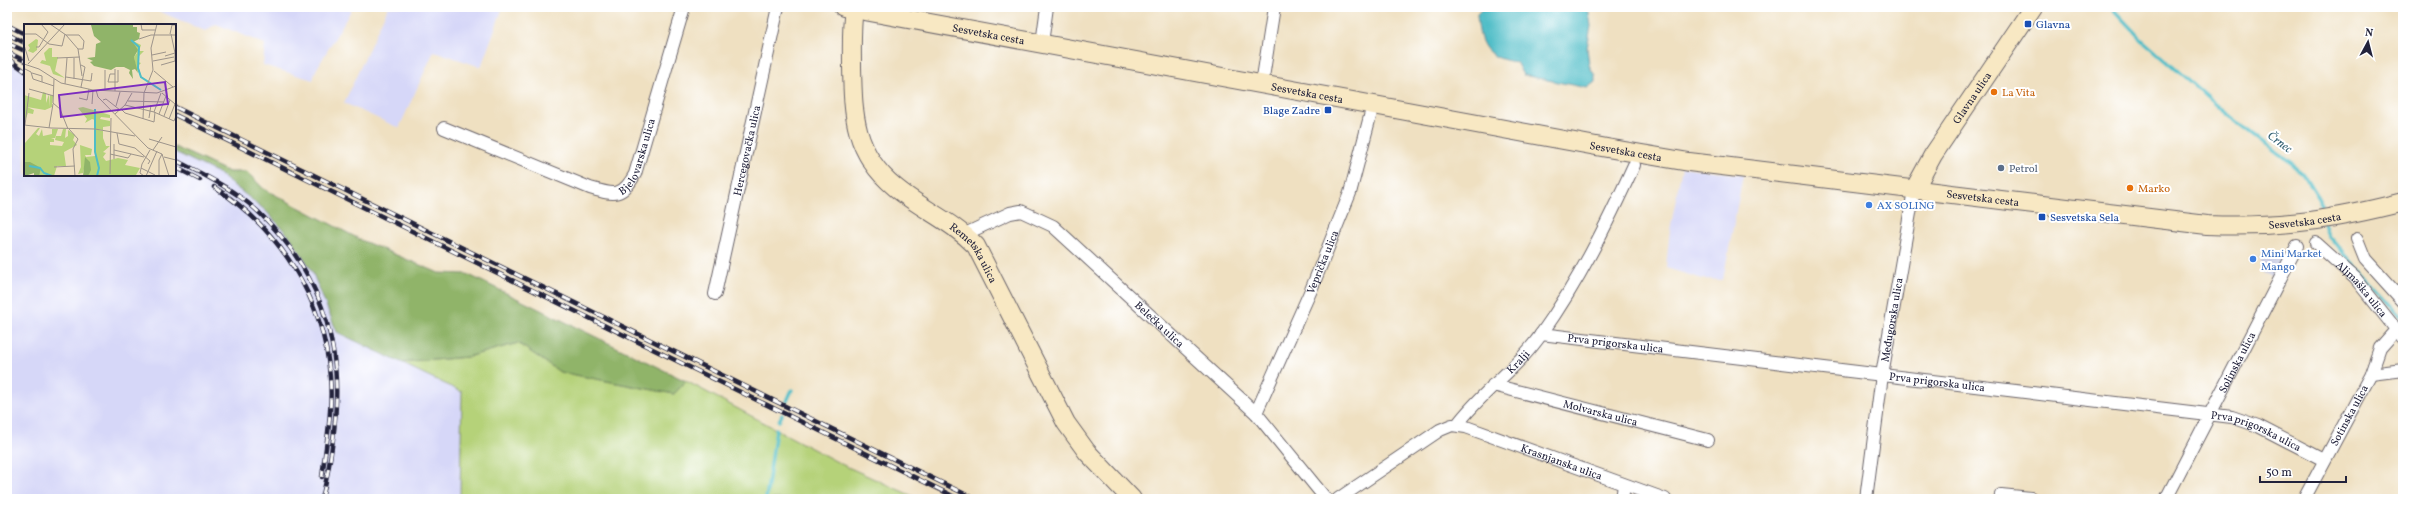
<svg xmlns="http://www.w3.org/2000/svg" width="2410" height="506" font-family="Vollkorn,serif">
<rect width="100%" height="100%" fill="#fff"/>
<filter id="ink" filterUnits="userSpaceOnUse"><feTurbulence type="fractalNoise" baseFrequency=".025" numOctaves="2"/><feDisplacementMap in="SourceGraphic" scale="8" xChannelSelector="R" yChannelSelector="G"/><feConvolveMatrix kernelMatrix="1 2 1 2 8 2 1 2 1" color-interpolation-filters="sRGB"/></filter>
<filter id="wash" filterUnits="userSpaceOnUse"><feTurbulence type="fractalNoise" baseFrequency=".012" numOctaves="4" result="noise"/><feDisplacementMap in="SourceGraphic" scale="16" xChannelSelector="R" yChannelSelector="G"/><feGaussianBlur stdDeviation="0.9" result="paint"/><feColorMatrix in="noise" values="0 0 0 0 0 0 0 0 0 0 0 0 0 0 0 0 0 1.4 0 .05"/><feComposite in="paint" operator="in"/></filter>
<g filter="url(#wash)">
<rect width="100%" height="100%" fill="#efe0c1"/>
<g fill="#d6d7f8">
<polygon points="149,7 353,7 316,70 313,80 263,65 265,44 216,24 205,31"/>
<polygon points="388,7 503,7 481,67 434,51 399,128 344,103"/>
<polygon points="7,60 25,70 25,175 175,175 175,152 218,173 265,210 290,237 311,269 337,332 462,392 462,487 459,499 7,499"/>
<polygon points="1682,167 1743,175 1723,280 1703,279 1666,268 1670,230"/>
</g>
<polygon fill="#bec2dd" points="2260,255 2282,259 2273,277 2263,273"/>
<polygon fill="#b5d279" stroke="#6c7a5a" points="518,343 560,372 674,394 686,381 841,464 919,499 468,499 460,495 462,392 401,363 467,357"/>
<polygon fill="#90b469" stroke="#596b52" points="175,147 229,172 247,172 264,189 363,241 439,273 467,274 686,381 674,394 560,372 518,343 467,357 401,363 337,332 311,269 290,237 265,210 218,173 175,152"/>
<path fill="#4fbdc7" stroke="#387081" d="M1484,7H1588L1591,26L1587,48L1589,65L1595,76V82L1587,88L1523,75L1516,62C1484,58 1479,43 1477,14Z"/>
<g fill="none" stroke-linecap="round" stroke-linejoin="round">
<g stroke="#4fbdc7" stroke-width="3.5">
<polyline points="2111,7 2140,38 2227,114 2303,172 2320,200 2322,213"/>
<polyline points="2324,223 2328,236 2403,318"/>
<polyline points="787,401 792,390"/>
<polyline points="779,421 782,415"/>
<polyline points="766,499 776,429"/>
</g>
</g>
</g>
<g filter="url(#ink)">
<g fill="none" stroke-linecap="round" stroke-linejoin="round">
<defs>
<g id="street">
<polyline points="1042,43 1047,7"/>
<polyline points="1262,84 1274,7"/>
<path id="s1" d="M444,128L590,188C614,195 622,198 635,174L684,7"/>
<path id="s2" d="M965,234L1010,213L1021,211L1053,226L1256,413L1326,499"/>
<polyline points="2357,239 2365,259 2403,301"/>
<path id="s3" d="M2316,243L2355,278L2403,338"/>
<path id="s4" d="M715,294L778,7"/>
<path id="s5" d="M1541,334L2232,417L2258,426L2324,460"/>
<polyline points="2371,374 2403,370"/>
<path id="s6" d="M1493,385L1708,440"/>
<path id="s7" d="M1256,413L1311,290L1350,193L1373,105"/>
<path id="s8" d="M1457,425C1482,391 1518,368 1542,333C1579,281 1607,224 1634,165"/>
<path id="s9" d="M1338,499L1440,430L1452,425L1466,427L1665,499"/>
<polyline points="1622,499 1624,485"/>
<path id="s10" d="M1866,499L1882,375L1914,190"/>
<polyline points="2000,499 2001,495 2031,498"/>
<path id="s11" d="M2166,499L2297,246"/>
<path id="s12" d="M2304,499L2371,374L2380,348L2396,330"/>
</g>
<g id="secondary">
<path id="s13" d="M843,7L1607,148L1689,162L2207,225C2280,228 2333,220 2403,202"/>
<path id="s14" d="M854,9C851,28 852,48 852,67C853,116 854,153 895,187C921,209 952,221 976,246L1066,423L1087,452L1132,499"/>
<path id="s15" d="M1914,190L1933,155L2033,7"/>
</g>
</defs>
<use href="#street" stroke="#6a646a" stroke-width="14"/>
<use href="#secondary" stroke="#6a646a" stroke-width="20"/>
<use href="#street" stroke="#fff" stroke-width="12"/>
<use href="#secondary" stroke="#f8e8c3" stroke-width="18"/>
<defs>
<g id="rail">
<polyline points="7,25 25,34"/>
<polyline points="7,34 25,43"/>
<polyline points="7,43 25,51"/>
<polyline points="7,52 25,61"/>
<polyline points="7,58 25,71"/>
<polyline points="175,107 975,499"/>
<polyline points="175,115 959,499"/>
<path d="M175,160C195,170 217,181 236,194C257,208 276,229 291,249C347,327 343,410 322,499"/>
<polyline points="175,167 200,180"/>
<path d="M214,187C280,229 324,299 330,377C333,410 326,445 322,477"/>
</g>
</defs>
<use href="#rail" stroke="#22223b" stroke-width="4.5"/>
<use href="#rail" stroke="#fff" stroke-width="3" stroke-dasharray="9" stroke-linecap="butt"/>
</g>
</g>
<g fill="#1a4fb4" stroke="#fff" stroke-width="1.5">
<rect x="2024" y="20" width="8" height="8" rx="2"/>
<rect x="1324" y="106" width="8" height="8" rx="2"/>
<rect x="2038" y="213" width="8" height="8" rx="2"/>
</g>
<g fill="#e8710a" stroke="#fff" stroke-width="1.5">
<circle cx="1994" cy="92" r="4"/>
<circle cx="2130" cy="188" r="4"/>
</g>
<circle fill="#5c6f8a" stroke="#fff" stroke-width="1.5" cx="2001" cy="168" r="4"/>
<g fill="#3f7fe0" stroke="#fff" stroke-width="1.5">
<circle cx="1869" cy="205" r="4"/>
<circle cx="2253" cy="259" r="4"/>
</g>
<g text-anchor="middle" stroke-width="4" stroke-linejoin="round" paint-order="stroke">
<g font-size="11" fill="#164399" stroke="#fff" text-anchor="start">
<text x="2036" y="28">Glavna</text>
<text x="1320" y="114" text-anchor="end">Blage Zadre</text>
<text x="2050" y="221">Sesvetska Sela</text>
</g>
<g font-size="11" fill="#22223b" stroke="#fff">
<text dy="4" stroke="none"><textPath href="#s13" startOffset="148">Sesvetska cesta</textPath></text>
<text dy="4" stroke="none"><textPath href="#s13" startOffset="472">Sesvetska cesta</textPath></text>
<text dy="4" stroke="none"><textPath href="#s15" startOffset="109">Glavna ulica</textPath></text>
<text dy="4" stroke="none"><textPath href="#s4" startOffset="147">Hercegovačka ulica</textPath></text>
<text dy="4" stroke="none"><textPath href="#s13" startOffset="796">Sesvetska cesta</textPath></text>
<text dy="4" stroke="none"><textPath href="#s1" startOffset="229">Bjelovarska ulica</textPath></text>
<text dy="4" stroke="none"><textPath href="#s13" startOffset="1156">Sesvetska cesta</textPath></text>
<text dy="4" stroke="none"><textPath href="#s13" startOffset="1480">Sesvetska cesta</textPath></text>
<text dy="4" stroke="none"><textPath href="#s14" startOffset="295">Remetska ulica</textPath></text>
<text dy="4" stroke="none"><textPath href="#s7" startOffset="165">Veprička ulica</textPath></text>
<text dy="4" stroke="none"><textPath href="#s3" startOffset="65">Aljmaška ulica</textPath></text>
<text dy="4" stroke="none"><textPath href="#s10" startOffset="181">Međugorska ulica</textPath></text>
<text dy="4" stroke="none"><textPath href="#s2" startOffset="241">Belečka ulica</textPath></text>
<text dy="4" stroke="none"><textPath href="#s5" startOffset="75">Prva prigorska ulica</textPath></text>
<text dy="4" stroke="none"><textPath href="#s8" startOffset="88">Kralji</textPath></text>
<text dy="4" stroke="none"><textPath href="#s11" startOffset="154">Solinska ulica</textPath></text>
<text dy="4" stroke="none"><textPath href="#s5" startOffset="399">Prva prigorska ulica</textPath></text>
<text dy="4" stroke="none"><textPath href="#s6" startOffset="111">Molvarska ulica</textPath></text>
<text dy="4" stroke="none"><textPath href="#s12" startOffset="95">Sotinska ulica</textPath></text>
<text dy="4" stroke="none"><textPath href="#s5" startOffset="723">Prva prigorska ulica</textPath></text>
<text dy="4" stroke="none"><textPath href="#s9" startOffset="252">Krasnjanska ulica</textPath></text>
</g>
<g font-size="11" fill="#c56008" stroke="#fff" text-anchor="start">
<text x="2002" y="96">La Vita</text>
<text x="2138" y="192">Marko</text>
</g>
<g font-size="11" fill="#4e5e75" stroke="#fff" text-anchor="start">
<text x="2009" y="172">Petrol</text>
</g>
<g font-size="11" fill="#366cbe" stroke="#fff" text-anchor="start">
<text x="1877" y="209">AX SOLING</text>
<text x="2261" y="257">Mini Market<tspan x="2261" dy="13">Mango</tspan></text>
</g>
<g font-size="12" font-style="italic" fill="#346073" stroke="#fff">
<text transform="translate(2280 142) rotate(37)" y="4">Črnec</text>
</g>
</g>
<g transform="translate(24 24)">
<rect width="152" height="152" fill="#efe0c1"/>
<path d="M12,15L14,16L13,26L9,29L4,27L6,24L4,21ZM109,17L117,21L115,27H120L114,33V38L117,39L114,42L118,54L112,44L110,33L113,29ZM25,24H28V33H34L31,47L41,54L29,50L26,42L16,39L18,36L22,37L20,29ZM19,68L22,69V79L25,70V83L26,71L29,72L28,83L21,86L3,83L10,86L9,90L4,89L0,99V71L17,76ZM59,83L86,91V94L77,93L76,95L86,97V102L79,103V106L71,105V96L68,95L61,99L63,95L54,84ZM14,104H16L12,110L15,112L18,105L19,112L28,110V105H34L31,114H27L30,115V118H26V121L38,122L40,118L31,116L32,112H37L39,105H42L41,114L44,112V106L51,111L49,116L53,121L40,128L42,142H33L30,152H15V143L0,138V107L1,119ZM71,105L79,107V114L82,122H86L79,128L82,129L79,133L82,137L94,134L104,136L101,141L116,144L112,151L120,152H64L66,144L62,136L59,149L54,150L57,143L56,121L68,125L67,131H61L62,133L71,132Z" fill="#b5d279"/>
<path d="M109,0V3H113V8L116,9L115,15L109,18L114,26L110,33L114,49L111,45L108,46L109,55L105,49L106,46L100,43H92L87,46L70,42L66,38L69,37L63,34L71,33L72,20L77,18L70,12L67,1ZM61,133L66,138L67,146L64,152H59ZM0,138H6L17,144L15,152H10V149L1,152Z" fill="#90b469"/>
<path fill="none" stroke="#4fbdc7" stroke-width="2" d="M107,16L115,23L114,44L117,53L137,66M71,85V128L75,144L73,152M5,142L16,144L20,149L28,152"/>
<path fill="none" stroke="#9d948b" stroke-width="1" d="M26,0L42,11L54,25L58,52M117,0L118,6H131M0,10H12L25,20L38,22L41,10M146,10L148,1H152M147,10L151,29M42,11H55L60,17L59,25H54M115,15L127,11H152M0,21L5,37M12,23H15L24,8L17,0M128,31L142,28M33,34L56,33M50,34V55M129,37L150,33M0,40L15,45L37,59L69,66L133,69L152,62M4,40L41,0M57,41L61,43L57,63M137,41L151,37V29L141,32M1,45L7,48L9,55L30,62M81,46V66M130,47L149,63M8,49L18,52V58M91,50H86L84,58H94V46M42,53L67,57L68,49M30,55L29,79L36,85L44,105M41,60L43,34M5,65L30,72M72,66L74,73L124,124L138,130L145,152M91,67V45M138,69L151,80L145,95M55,74L63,76L65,65M79,76L82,75L96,86M104,77L140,78M68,80L69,66M101,81L130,88L150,97L152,92M92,82L96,68M97,85L101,89L130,98L131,88M130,88L137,69M91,90L101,81L108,69M135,90L142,72M140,92L146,76M125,94L127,81M119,95L120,69L129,46L127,24L133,0M0,101L27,104L71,105L111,112M1,101L5,69M25,104L29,80M45,105L54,115L49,125L51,152M93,109L95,120L111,124L126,137L124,140M125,115L152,123M90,126L120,133M129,126L138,113M86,130L104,134L107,130M140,133L152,136M90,135V120M30,143L51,142M117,144L131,151M86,150L87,94M120,152L116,149L118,140L126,126M122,152L133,127M135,152V136L138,130"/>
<path fill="#7b2cbf" fill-opacity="0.15" stroke="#7b2cbf" stroke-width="2" d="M141,58L144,80L37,93L35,71Z"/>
<rect width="152" height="152" fill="none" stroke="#22223b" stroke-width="2"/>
</g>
<rect width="2410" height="506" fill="none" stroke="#fff" stroke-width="24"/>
<g transform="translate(2368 42) rotate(7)" stroke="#ffffff" stroke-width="3" paint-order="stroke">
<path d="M0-3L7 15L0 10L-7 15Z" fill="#22223b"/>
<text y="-6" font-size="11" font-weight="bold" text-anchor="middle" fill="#22223b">N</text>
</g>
<path d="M2260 476v6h86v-6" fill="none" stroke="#22223b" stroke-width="2"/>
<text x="2266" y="476" font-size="12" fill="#22223b" stroke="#ffffff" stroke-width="3" paint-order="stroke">50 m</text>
</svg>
